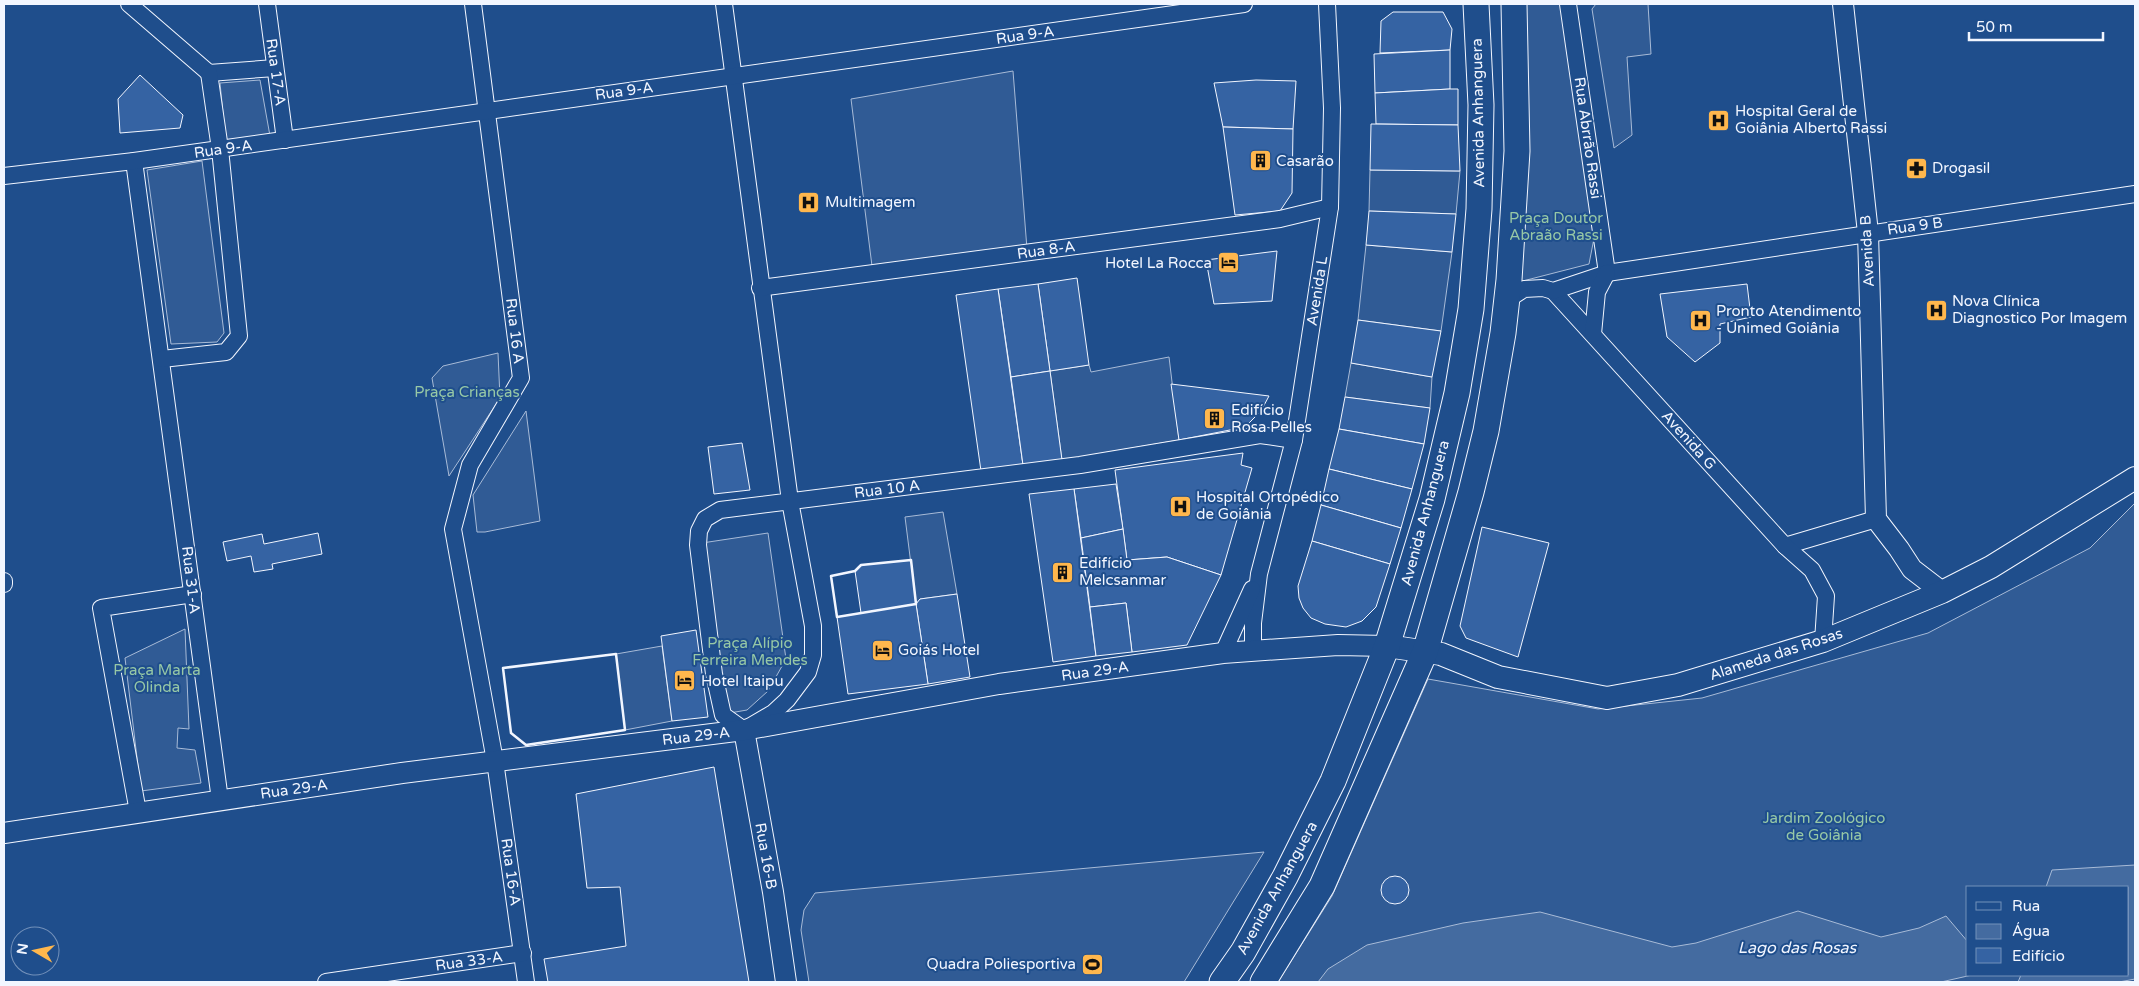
<svg xmlns="http://www.w3.org/2000/svg" width="2139" height="986" font-family="'Varela Round',sans-serif">
<rect width="100%" height="100%" fill="#1f4e8c"/>
<g fill="#305b95" stroke="#a8bbd7" fill-rule="evenodd">
<polygon points="1519,4 1566,4 1596,228 1589,264 1515,283"/>
<polygon points="1596,4 1648,4 1651,54 1627,57 1632,135 1614,148 1592,9"/>
<polygon points="1013,71 1027,249 872,266 851,99"/>
<polygon points="260,80 270,136 226,143 220,83"/>
<polygon points="202,161 224,333 217,342 171,344 147,170"/>
<polygon points="1370,170 1460,171 1456,214 1369,211"/>
<polygon points="1366,245 1452,252 1441,331 1358,320"/>
<polygon points="498,353 500,398 449,476 432,378 443,366"/>
<polygon points="1169,357 1179,440 1062,460 1050,371 1089,365 1091,372"/>
<polygon points="1351,363 1432,377 1430,408 1345,397"/>
<polygon points="526,411 540,521 485,532 477,532 473,495"/>
<path d="M2135,503V982H1278L1332,896L1428,679L1598,709L1702,698L1928,633L2090,548ZM1968,887H2128V975H1968Z"/>
<polygon points="943,512 957,594 920,599 916,604 905,517"/>
<polygon points="768,533 786,659 768,691 747,710 724,714 702,543"/>
<polygon points="185,629 189,729 178,728 177,748 195,750 201,783 141,791 125,658"/>
<polygon points="662,646 672,721 625,730 616,654"/>
<polygon points="1264,852 1184,982 809,982 801,930 804,910 815,893"/>
</g>
<g fill="#446ba0" stroke="#a8bbd7">
<polygon points="2135,865 2135,979 2119,982 2018,982 2021,975 2128,975 2128,887 2046,887 2052,870"/>
<polygon points="1798,911 1881,937 1919,928 1946,916 1968,942 1968,975 1972,975 1941,982 1318,982 1328,969 1367,945 1463,923 1540,912 1672,947 1696,943"/>
</g>
<g fill="#3563a3" stroke="#f2f6ff">
<polygon points="1393,12 1443,12 1452,29 1450,50 1380,53 1381,21"/>
<polygon points="1450,50 1450,89 1375,93 1374,54"/>
<polygon points="140,75 183,115 180,128 120,133 118,99"/>
<polygon points="1256,80 1296,81 1293,129 1223,127 1214,83"/>
<polygon points="1450,89 1458,89 1458,125 1376,124 1375,93"/>
<polygon points="1371,124 1458,125 1460,171 1370,170"/>
<polygon points="1223,127 1293,129 1292,193 1280,211 1235,215"/>
<polygon points="1369,211 1456,214 1452,252 1366,245"/>
<polygon points="1277,251 1272,301 1214,304 1206,260"/>
<polygon points="1077,278 1089,365 1050,371 1038,284"/>
<polygon points="1038,284 1050,371 1011,377 998,289"/>
<polygon points="1747,284 1751,317 1720,324 1720,343 1695,362 1667,337 1660,294"/>
<polygon points="998,289 1023,465 981,471 956,295"/>
<polygon points="1358,320 1441,331 1432,377 1351,363"/>
<polygon points="1050,371 1062,460 1023,465 1011,377"/>
<polygon points="1171,384 1269,396 1261,411 1245,427 1179,440"/>
<polygon points="1345,397 1430,408 1424,444 1339,429"/>
<polygon points="1339,429 1424,444 1412,489 1329,469"/>
<polygon points="742,443 750,490 714,494 708,447"/>
<polygon points="1243,453 1241,465 1252,468 1221,575 1167,557 1127,560 1115,470"/>
<polygon points="1329,469 1412,489 1401,528 1321,505"/>
<polygon points="1116,484 1123,529 1081,538 1074,489"/>
<polygon points="1074,489 1096,656 1053,662 1029,494"/>
<polygon points="1321,505 1401,528 1390,564 1312,541"/>
<polygon points="1482,527 1549,543 1518,657 1466,638 1460,626"/>
<polygon points="1123,529 1127,560 1167,557 1221,575 1187,645 1132,652 1126,603 1090,607 1081,538"/>
<polygon points="318,533 322,554 272,564 273,569 254,572 251,556 227,561 223,542 262,534 264,544"/>
<polygon points="1312,541 1390,564 1376,607 1362,621 1346,627 1325,624 1311,618 1303,608 1299,598 1298,586"/>
<polygon points="911,560 916,604 861,613 855,571 861,565"/>
<polygon points="957,594 970,677 928,684 916,604 920,599"/>
<polygon points="1126,603 1132,652 1096,656 1090,607"/>
<polygon points="916,604 928,684 848,694 837,617"/>
<polygon points="696,630 708,717 672,721 661,636"/>
<polygon points="714,767 749,982 548,982 544,959 626,946 620,887 587,888 576,794"/>
<circle cx="1395" cy="890" r="14"/>
</g>
<g fill="none" stroke-linecap="round" stroke-linejoin="round">
<defs>
<g id="minor">
<polyline points="129,4 209,73 275,68"/>
<polyline points="267,4 285,140"/>
<polyline points="473,4 521,378 470,465 453,529 495,761 526,982"/>
<polyline points="724,4 790,501 813,626 813,655 808,672 787,700 773,713 744,730 723,715 714,674 698,545 699,531 705,519 720,510 1080,465 1260,435 1294,440"/>
<polyline points="1568,4 1607,273"/>
<polyline points="134,161 220,800"/>
<polyline points="4,176 134,161 1244,4"/>
<polyline points="760,288 1280,219 1330,207"/>
<polyline points="1553,291 1785,546 1876,519"/>
<polyline points="1507,300 1524,289 1543,288 1553,291 1607,273 2135,194"/>
<polyline points="1593,334 1597,292 1607,273"/>
<polyline points="162,359 226,352 239,336 220,149 209,73"/>
<polyline points="1785,546 1812,570 1826,596 1823,641"/>
<polyline points="4,581 4,584"/>
<polyline points="1253,651 1253,623 1259,574 1294,440 1330,207 1332,108 1327,4"/>
<polyline points="1223,653 1252,589"/>
<polyline points="138,812 101,608 193,594"/>
<polyline points="326,982 523,953"/>
</g>
<g id="tertiary">
<polyline points="1843,4 1868,233 1876,519 1899,549 1912,569 1942,592"/>
<polyline points="744,730 773,892 786,982"/>
<polyline points="4,833 402,773 744,730 999,684 1223,653 1338,645 1387,646"/>
</g>
<polyline id="secondary" points="1387,646 1441,654 1498,677 1607,698 1678,685 1823,641 1942,592 1991,567 2135,478"/>
<g id="primary">
<polyline points="1222,982 1243,952 1285,877 1333,781 1387,646 1432,499 1457,393 1471,309 1479,209 1481,105 1476,4"/>
<polyline points="1263,982 1322,886 1425,652 1471,492 1486,431 1503,333 1509,280 1517,151 1514,4"/>
</g>
</defs>
<use href="#minor" stroke="#f2f6ff" stroke-width="18"/>
<use href="#tertiary" stroke="#f2f6ff" stroke-width="22"/>
<use href="#secondary" stroke="#f2f6ff" stroke-width="24"/>
<use href="#primary" stroke="#f2f6ff" stroke-width="27"/>
<use href="#minor" stroke="#1f4e8c" stroke-width="16"/>
<use href="#tertiary" stroke="#1f4e8c" stroke-width="20"/>
<use href="#secondary" stroke="#1f4e8c" stroke-width="22"/>
<use href="#primary" stroke="#1f4e8c" stroke-width="25"/>
<g stroke="#f2f6ff" stroke-width="2.5">
<polygon points="911,560 916,604 837,617 831,576 855,571 861,565"/>
<polygon points="616,654 625,730 526,745 511,733 503,668"/>
</g>
</g>
<defs>
<symbol id="hospital-square" viewBox="-11 -11 22 22"><rect x="-9" y="-9" width="18" height="18" rx="4" fill="#ffb74d" stroke="#1f4e8c"/><path d="M-5-5h3v3.5h4V-5h3V5h-3V1.5h-4V5h-3Z" fill="#111"/></symbol>
<symbol id="building-square" viewBox="-11 -11 22 22"><rect x="-9" y="-9" width="18" height="18" rx="4" fill="#ffb74d" stroke="#1f4e8c"/><path d="M-4-6H4V6H1V3H-1V6H-4ZM-2.5-4.3h1.7v1.8h-1.7ZM.8-4.3h1.7v1.8H.8ZM-2.5-1h1.7V.8h-1.7ZM.8-1h1.7V.8H.8Z" fill="#111"/></symbol>
<symbol id="pharmacy-square" viewBox="-11 -11 22 22"><rect x="-9" y="-9" width="18" height="18" rx="4" fill="#ffb74d" stroke="#1f4e8c"/><path d="M-2-6h4v4h4v4h-4v4h-4v-4h-4v-4h4Z" fill="#111"/></symbol>
<symbol id="hotel-square" viewBox="-11 -11 22 22"><rect x="-9" y="-9" width="18" height="18" rx="4" fill="#ffb74d" stroke="#1f4e8c"/><path d="M-6-4.5h1.5V1H6V5H4.5V3h-9V5H-6ZM-4 0a1.8 1.8 0 1 1 3.6 0ZM.5 0V-2.5h3Q6-2.5 6 0Z" fill="#111"/></symbol>
<symbol id="stadium-square" viewBox="-11 -11 22 22"><rect x="-9" y="-9" width="18" height="18" rx="4" fill="#ffb74d" stroke="#1f4e8c"/><path d="M0-5a6.5 5 0 1 0 0 10a6.5 5 0 1 0 0-10ZM-3.5-1.8h7v3.6h-7Z" fill="#111"/></symbol>
</defs>
<g fill-rule="evenodd">
<use href="#hospital-square" x="1706" y="108" width="25" height="25"/>
<use href="#building-square" x="1248" y="148" width="25" height="25"/>
<use href="#pharmacy-square" x="1904" y="156" width="25" height="25"/>
<use href="#hospital-square" x="796" y="190" width="25" height="25"/>
<use href="#hotel-square" x="1216" y="250" width="25" height="25"/>
<use href="#hospital-square" x="1924" y="298" width="25" height="25"/>
<use href="#hospital-square" x="1688" y="308" width="25" height="25"/>
<use href="#building-square" x="1202" y="406" width="25" height="25"/>
<use href="#hospital-square" x="1168" y="494" width="25" height="25"/>
<use href="#building-square" x="1050" y="560" width="25" height="25"/>
<use href="#hotel-square" x="870" y="638" width="25" height="25"/>
<use href="#hotel-square" x="672" y="668" width="25" height="25"/>
<use href="#stadium-square" x="1080" y="952" width="25" height="25"/>
</g>
<g text-anchor="middle" stroke-width="4" stroke-linejoin="round" paint-order="stroke">
<g font-size="15" fill="#f2f6ff" stroke="#1f4e8c">
<text transform="translate(1025 35) rotate(-8)" y="5">Rua 9-A</text>
<text transform="translate(276 72) rotate(82)" y="5">Rua 17-A</text>
<text transform="translate(624 91) rotate(-8)" y="5">Rua 9-A</text>
<text transform="translate(1478 113) rotate(-91)" y="5">Avenida Anhanguera</text>
<text transform="translate(1588 138) rotate(82)" y="5">Rua Abrrão Rassi</text>
<text transform="translate(223 149) rotate(-8)" y="5">Rua 9-A</text>
<text transform="translate(1915 226) rotate(-8)" y="5">Rua 9 B</text>
<text transform="translate(1046 250) rotate(-8)" y="5">Rua 8-A</text>
<text transform="translate(1867 251) rotate(-93)" y="5">Avenida B</text>
<text transform="translate(1317 291) rotate(-81)" y="5">Avenida L</text>
<text transform="translate(515 331) rotate(83)" y="5">Rua 16 A</text>
<text transform="translate(1689 440) rotate(48)" y="5">Avenida G</text>
<text transform="translate(887 489) rotate(-7)" y="5">Rua 10 A</text>
<text transform="translate(1425 513) rotate(-75)" y="5">Avenida Anhanguera</text>
<text transform="translate(191 580) rotate(83)" y="5">Rua 31-A</text>
<text transform="translate(1776 654) rotate(-18)" y="5">Alameda das Rosas</text>
<text transform="translate(1095 671) rotate(-8)" y="5">Rua 29-A</text>
<text transform="translate(696 736) rotate(-7)" y="5">Rua 29-A</text>
<text transform="translate(294 789) rotate(-8)" y="5">Rua 29-A</text>
<text transform="translate(766 856) rotate(80)" y="5">Rua 16-B</text>
<text transform="translate(511 872) rotate(82)" y="5">Rua 16-A</text>
<text transform="translate(1277 888) rotate(-61)" y="5">Avenida Anhanguera</text>
<text transform="translate(469 961) rotate(-8)" y="5">Rua 33-A</text>
</g>
<g font-size="15" fill="#f2f6ff" stroke="#1f4e8c" text-anchor="start">
<text x="1735" y="116">Hospital Geral de<tspan x="1735" dy="17">Goiânia Alberto Rassi</tspan></text>
<text x="1276" y="166">Casarão</text>
<text x="1932" y="173">Drogasil</text>
<text x="825" y="207">Multimagem</text>
<text x="1212" y="268" text-anchor="end">Hotel La Rocca</text>
<text x="1952" y="306">Nova Clínica<tspan x="1952" dy="17">Diagnostico Por Imagem</tspan></text>
<text x="1716" y="316">Pronto Atendimento<tspan x="1716" dy="17">- Unimed Goiânia</tspan></text>
<text x="1231" y="415">Edifício<tspan x="1231" dy="17">Rosa Pelles</tspan></text>
<text x="1196" y="502">Hospital Ortopédico<tspan x="1196" dy="17">de Goiânia</tspan></text>
<text x="1079" y="568">Edifício<tspan x="1079" dy="17">Melcsanmar</tspan></text>
<text x="898" y="655">Goiás Hotel</text>
<text x="701" y="686">Hotel Itaipu</text>
<text x="1076" y="969" text-anchor="end">Quadra Poliesportiva</text>
</g>
<g font-size="15" fill="#97c8a6" stroke="#1f4e8c">
<text x="1556" y="223">Praça Doutor<tspan x="1556" dy="17">Abraão Rassi</tspan></text>
<text x="467" y="397">Praça Crianças</text>
<text x="750" y="648">Praça Alípio<tspan x="750" dy="17">Ferreira Mendes</tspan></text>
<text x="157" y="675">Praça Marta<tspan x="157" dy="17">Olinda</tspan></text>
<text x="1824" y="823">Jardim Zoológico<tspan x="1824" dy="17">de Goiânia</tspan></text>
</g>
<g font-size="16" font-style="italic" fill="#f2f6ff" stroke="#1f4e8c">
<text x="1797" y="953">Lago das Rosas</text>
</g>
</g>
<rect width="2139" height="986" fill="none" stroke="#f2f6ff" stroke-width="10"/>
<rect x="1966" y="886" width="162" height="90" fill="#1f4e8c" stroke="#7391ba"/>
<rect x="1976" y="902" width="25" height="8" fill="#1f4e8c" stroke="#7391ba"/>
<text x="2012" y="911" font-size="15" fill="#f2f6ff">Rua</text>
<rect x="1976" y="924" width="25" height="15" fill="#446ba0" stroke="#7391ba"/>
<text x="2012" y="936" font-size="15" fill="#f2f6ff">Água</text>
<rect x="1976" y="948" width="25" height="15" fill="#3563a3" stroke="#7391ba"/>
<text x="2012" y="961" font-size="15" fill="#f2f6ff">Edifício</text>
<g transform="translate(35 951) rotate(279)"><circle r="24" fill="#1f4e8c" stroke="#7391ba"/>
<path d="M0-4L9 19L0 12L-9 19Z" fill="#ffb74d"/>
<text y="-8" font-size="14" font-weight="bold" text-anchor="middle" fill="#f2f6ff">N</text>
</g>
<path d="M1969 32v8h134v-8" fill="none" stroke="#f2f6ff" stroke-width="2.5"/>
<text x="1976" y="32" font-size="15" fill="#f2f6ff" stroke="#1f4e8c" stroke-width="4" paint-order="stroke">50 m</text>
</svg>
